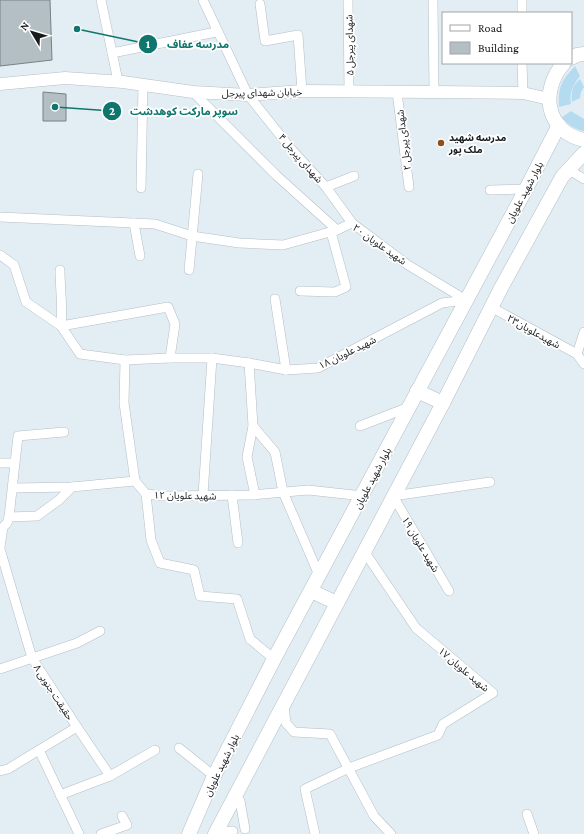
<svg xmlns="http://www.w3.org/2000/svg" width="584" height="834" font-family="'Crimson Pro','Noto Sans Arabic',serif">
<rect width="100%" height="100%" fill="#e3eef4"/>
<g fill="#b5dbf0">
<path d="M575,66L580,76C573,85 569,92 571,104L559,107C558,87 561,81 575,66Z"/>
<path d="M580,79L584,87L581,92L580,98L572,102C571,91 572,86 580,79Z"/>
<path d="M571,111L584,119V131C574,129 568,125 562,117Z"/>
</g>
<g fill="#b4bfc4" stroke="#778086">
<polygon points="0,0 50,0 52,60 0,66"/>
<polygon points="43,92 66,94 66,121 43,121"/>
</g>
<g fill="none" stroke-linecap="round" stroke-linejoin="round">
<defs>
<g id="street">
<polyline points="101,0 118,81"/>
<polyline points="203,0 248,95 292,150 326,187 352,223"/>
<polyline points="348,0 349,91"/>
<polyline points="433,0 434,92"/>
<polyline points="522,0 522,13"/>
<polyline points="260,4 265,41 298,35 302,91"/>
<polyline points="112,53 216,32"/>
<polyline points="522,63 523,93"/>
<polyline points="193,92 276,175 337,230"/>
<polyline points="397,92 409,187"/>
<polyline points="569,170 584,179"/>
<polyline points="326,187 354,176"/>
<polyline points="141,188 143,84"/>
<polyline points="490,190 526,189"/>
<polyline points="0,217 155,224 192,236 239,243 283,245 337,230 352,223 408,265 466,300"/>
<polyline points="134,223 140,256"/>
<polyline points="0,255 14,265 26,302 61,326 80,354 125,360 124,403 135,481"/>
<path d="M60,270C60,288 63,307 61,326L168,307L175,324L170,358"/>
<polyline points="189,270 198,174"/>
<polyline points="300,291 335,292 346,287 331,232"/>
<polyline points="275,299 286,370"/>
<polyline points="491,307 577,354 584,364"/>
<polyline points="577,354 584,332"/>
<polyline points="125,360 170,358 212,358 249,363 286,370 318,368 442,303 466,300"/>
<polyline points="249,363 253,426 275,452 283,492 319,575"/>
<polyline points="253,426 247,457 255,495"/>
<polyline points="360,426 409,407"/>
<polyline points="0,463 14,463"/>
<polyline points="14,488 72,487 135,481 146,494 165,496 252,495 308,490 363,496"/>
<polyline points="146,494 151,540 160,563 194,570 200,596 237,599 250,639 274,659"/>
<polyline points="203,495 212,358"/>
<polyline points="232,495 238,543"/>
<polyline points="9,517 37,516 59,500 72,487"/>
<polyline points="0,547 3,527 7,523 9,517 18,436 64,432"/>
<polyline points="0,549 32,658 77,727 39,750 79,834"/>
<polyline points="449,591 393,496 490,482"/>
<polyline points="0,669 77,643 100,631"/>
<polyline points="284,705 286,723 294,732 330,734 374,816 391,834"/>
<polyline points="77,727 110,776 155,750"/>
<polyline points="179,748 214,776"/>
<polyline points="0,771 8,769 39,750"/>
<polyline points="234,794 240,801 245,829"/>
<polyline points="60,795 110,776"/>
<polyline points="527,814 534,834"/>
<polyline points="215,832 233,831"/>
<polyline points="101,834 127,825 122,816"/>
<polyline points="315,834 305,789 349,768 438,735 443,724 493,693 416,628 364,551"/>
</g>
<polyline id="secondary" points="0,84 65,78 123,82 193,92 248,95 302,91 434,92 523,93 549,99"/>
<g id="primary">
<polyline points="571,58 577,55 584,54"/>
<path d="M564,63C540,90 545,131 584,140"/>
<polyline points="417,391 443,403"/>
<polyline points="311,591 337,603"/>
<polyline points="189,834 214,776 274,659 526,189 559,125"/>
<polyline points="215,834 443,403 501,288 562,177 584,153"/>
</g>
</defs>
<use href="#street" stroke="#b4bec4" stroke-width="10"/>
<use href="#secondary" stroke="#b4bec4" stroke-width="13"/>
<use href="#primary" stroke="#b4bec4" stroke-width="15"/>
<use href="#street" stroke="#fff" stroke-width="9"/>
<use href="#secondary" stroke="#fff" stroke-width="12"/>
<use href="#primary" stroke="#fff" stroke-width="14"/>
</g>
<circle fill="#904d1d" stroke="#fff" stroke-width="1.5" cx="441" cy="143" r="4"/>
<g text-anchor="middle" stroke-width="3.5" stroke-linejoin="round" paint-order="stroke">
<g font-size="10" fill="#171b1d" stroke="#fff">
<text transform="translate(349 45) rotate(-91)" y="4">شهدای پیرجل ۵</text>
<text transform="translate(262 92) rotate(-1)" y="4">خیابان شهدای پیرجل</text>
<text transform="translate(403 140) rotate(-97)" y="4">شهدای پیرجل ۲</text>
<text transform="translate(301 158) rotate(49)" y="4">شهدای پیرجل ۴</text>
<text transform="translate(524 192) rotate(-62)" y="4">بلوار شهید علویان</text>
<text transform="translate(380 244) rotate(35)" y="4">شهید علویان ۲۰</text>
<text transform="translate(534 331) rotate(29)" y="4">شهیدعلویان۲۳</text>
<text transform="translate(347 352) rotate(-26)" y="4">شهید علویان ۱۸</text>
<text transform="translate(372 478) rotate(-62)" y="4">بلوار شهید علویان</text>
<text transform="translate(185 495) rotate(1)" y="4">شهید علویان ۱۲</text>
<text transform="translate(421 544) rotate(59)" y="4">شهید علویان ۱۹</text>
<text transform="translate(464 669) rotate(40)" y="4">شهید علویان ۱۷</text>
<text transform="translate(54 692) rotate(57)" y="4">حقیقت جنوبی ۸</text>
<text transform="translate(221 765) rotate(-64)" y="4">بلوار شهید علویان</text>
</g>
<g font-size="10" font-weight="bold" fill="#171b1d" stroke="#fff" text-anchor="start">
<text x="449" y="141">مدرسه شهید<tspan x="449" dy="12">ملک پور</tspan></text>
</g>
</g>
<path fill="none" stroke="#0f766e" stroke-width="1.5" d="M77 29L148 44M55 107L112 111"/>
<g fill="#0f766e" stroke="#fff" stroke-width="1.5">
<circle cx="77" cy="29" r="4"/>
<circle cx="55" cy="107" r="4"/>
<circle cx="148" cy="44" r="10"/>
<circle cx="112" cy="111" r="10"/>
</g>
<g font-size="12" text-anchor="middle" font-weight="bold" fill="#fff">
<text x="148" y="48">1</text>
<text x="112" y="115">2</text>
</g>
<g font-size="11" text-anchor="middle" font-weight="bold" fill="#0f766e" stroke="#fff" stroke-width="3.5" stroke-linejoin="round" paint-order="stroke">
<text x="198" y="48">مدرسه عفاف</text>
<text x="184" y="115">سوپر مارکت کوهدشت</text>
</g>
<rect x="442" y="12" width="130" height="52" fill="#ffffff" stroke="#a2a4a5"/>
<rect x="450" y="25" width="20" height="6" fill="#ffffff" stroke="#a2a4a5"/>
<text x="478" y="32" font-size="12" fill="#171b1d">Road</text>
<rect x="450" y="42" width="20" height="12" fill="#b4bfc4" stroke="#a2a4a5"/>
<text x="478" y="52" font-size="12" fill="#171b1d">Building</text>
<g transform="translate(32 32) rotate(308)" stroke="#ffffff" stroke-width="3" paint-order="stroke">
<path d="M0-3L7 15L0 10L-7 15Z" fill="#171b1d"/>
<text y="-6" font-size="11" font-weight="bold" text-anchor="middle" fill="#171b1d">N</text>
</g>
</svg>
